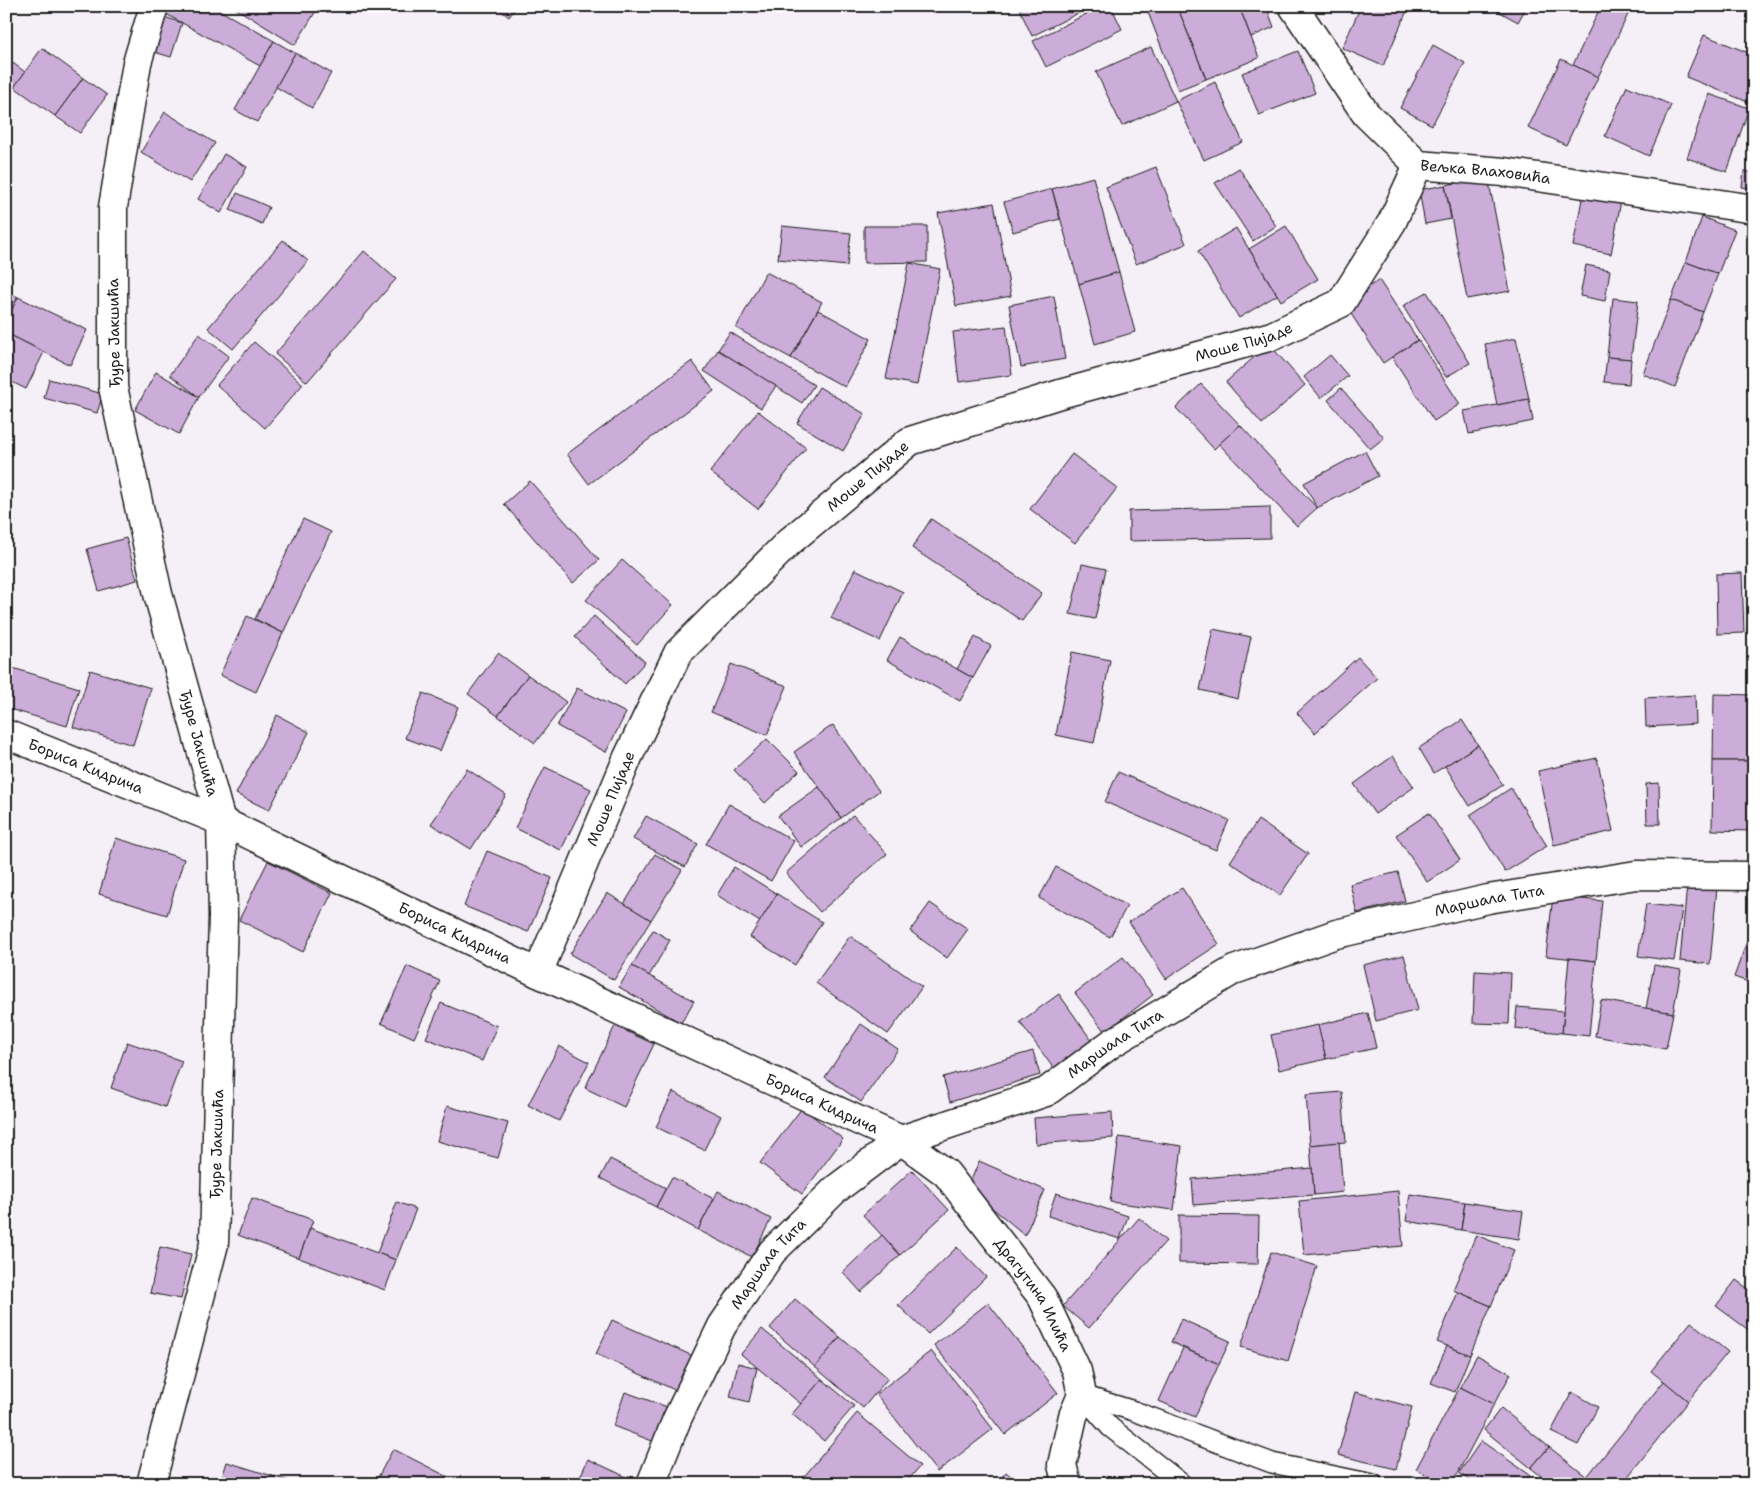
<svg xmlns="http://www.w3.org/2000/svg" width="1760" height="1490" font-family="'Shantell Sans',sans-serif">
<rect width="100%" height="100%" fill="#f5eff7"/>
<filter id="ink" filterUnits="userSpaceOnUse"><feTurbulence type="fractalNoise" baseFrequency=".02" numOctaves="2"/><feDisplacementMap in="SourceGraphic" scale="10" xChannelSelector="R" yChannelSelector="G"/><feConvolveMatrix kernelMatrix="1 2 1 2 8 2 1 2 1" color-interpolation-filters="sRGB"/></filter>
<g filter="url(#ink)">
<g fill="#ccadd9" stroke="#1c1c1c">
<polygon points="168,6 212,6 274,41 260,66 164,13"/>
<polygon points="232,6 319,6 295,45"/>
<polygon points="495,6 517,6 509,17"/>
<polygon points="1018,6 1085,6 1087,9 1032,36"/>
<polygon points="1102,6 1111,6 1122,29 1046,67 1033,41"/>
<polygon points="1177,6 1239,6 1259,58 1206,79"/>
<polygon points="1177,6 1206,79 1178,90 1146,7"/>
<polygon points="1239,6 1266,6 1274,27 1251,37"/>
<polygon points="1361,6 1409,6 1383,66 1342,48"/>
<polygon points="1489,6 1527,6 1518,22"/>
<polygon points="1601,6 1632,6 1598,77 1573,65"/>
<polygon points="161,16 182,23 171,57 151,51"/>
<polygon points="1704,35 1754,55 1754,90 1748,102 1686,77"/>
<polygon points="274,41 295,53 257,122 235,110"/>
<polygon points="1433,45 1465,63 1432,125 1400,108"/>
<polygon points="1151,47 1176,101 1122,126 1096,72"/>
<polygon points="42,48 83,78 55,116 14,87"/>
<polygon points="1298,51 1315,93 1259,115 1242,73"/>
<polygon points="295,53 331,73 312,108 276,87"/>
<polygon points="6,58 25,72 14,87 6,81"/>
<polygon points="1561,59 1598,77 1566,145 1528,128"/>
<polygon points="83,78 107,95 80,133 55,116"/>
<polygon points="1215,82 1243,142 1204,160 1176,101"/>
<polygon points="1627,86 1671,105 1649,156 1605,136"/>
<polygon points="1709,94 1749,108 1727,172 1687,158"/>
<polygon points="165,112 215,143 190,182 141,152"/>
<polygon points="224,154 247,167 221,213 198,199"/>
<polygon points="1156,167 1186,244 1136,264 1106,187"/>
<polygon points="1239,168 1276,226 1253,241 1215,183"/>
<polygon points="1744,171 1754,173 1754,189 1742,187"/>
<polygon points="1093,177 1119,272 1079,284 1052,189"/>
<polygon points="1488,177 1510,291 1467,299 1445,185"/>
<polygon points="1445,185 1451,219 1425,224 1419,190"/>
<polygon points="1052,189 1060,219 1013,232 1004,202"/>
<polygon points="237,193 269,207 262,224 230,210"/>
<polygon points="1583,194 1621,201 1611,254 1573,246"/>
<polygon points="994,203 1011,296 956,306 938,213"/>
<polygon points="1702,217 1735,230 1718,274 1686,262"/>
<polygon points="782,226 851,233 847,266 778,259"/>
<polygon points="864,226 927,226 927,262 864,263"/>
<polygon points="1286,226 1318,279 1281,301 1249,249"/>
<polygon points="1236,228 1277,295 1239,318 1198,251"/>
<polygon points="283,240 308,261 233,349 208,328"/>
<polygon points="364,251 396,279 307,382 275,354"/>
<polygon points="1686,262 1718,274 1703,312 1671,300"/>
<polygon points="909,263 940,269 917,385 886,379"/>
<polygon points="1586,265 1610,270 1605,301 1580,296"/>
<polygon points="766,272 822,302 791,358 736,328"/>
<polygon points="1119,272 1135,332 1095,344 1079,284"/>
<polygon points="1379,280 1418,340 1383,363 1344,303"/>
<polygon points="6,291 18,297 6,322"/>
<polygon points="1427,292 1470,363 1446,377 1403,306"/>
<polygon points="1054,296 1065,359 1021,367 1009,305"/>
<polygon points="18,297 87,330 70,365 6,333 6,322"/>
<polygon points="1613,298 1638,301 1631,359 1607,357"/>
<polygon points="1671,300 1703,312 1675,387 1643,374"/>
<polygon points="818,310 871,339 845,387 791,358"/>
<polygon points="1006,326 1012,375 959,382 953,332"/>
<polygon points="730,332 814,385 802,403 718,350"/>
<polygon points="6,333 44,352 26,389 6,379"/>
<polygon points="199,334 229,356 199,397 170,375"/>
<polygon points="1516,338 1529,399 1497,405 1485,344"/>
<polygon points="1418,340 1460,404 1434,421 1392,357"/>
<polygon points="254,342 303,384 265,428 217,385"/>
<polygon points="1269,344 1305,385 1262,424 1226,382"/>
<polygon points="718,350 776,386 761,408 704,371"/>
<polygon points="1330,355 1348,376 1321,398 1304,377"/>
<polygon points="1607,357 1631,359 1629,384 1604,382"/>
<polygon points="692,361 714,391 589,484 567,454"/>
<polygon points="156,372 199,397 179,434 135,410"/>
<polygon points="49,379 103,394 97,413 44,398"/>
<polygon points="1201,384 1240,425 1214,449 1176,408"/>
<polygon points="819,387 865,414 843,451 797,423"/>
<polygon points="1341,388 1384,438 1370,449 1328,400"/>
<polygon points="1529,399 1533,421 1469,434 1464,411"/>
<polygon points="758,411 806,448 758,509 710,472"/>
<polygon points="1240,425 1317,508 1297,526 1219,444"/>
<polygon points="1365,451 1378,476 1317,508 1304,483"/>
<polygon points="1072,454 1117,488 1075,543 1030,509"/>
<polygon points="530,481 599,560 573,583 504,504"/>
<polygon points="1270,507 1270,538 1129,541 1129,511"/>
<polygon points="303,519 331,532 283,633 255,619"/>
<polygon points="931,519 1042,593 1022,621 912,548"/>
<polygon points="126,538 137,580 99,591 87,549"/>
<polygon points="622,560 673,605 637,645 586,600"/>
<polygon points="1082,564 1106,569 1095,619 1070,614"/>
<polygon points="855,569 903,592 880,641 831,618"/>
<polygon points="1742,573 1744,633 1717,634 1716,574"/>
<polygon points="247,616 283,633 256,692 220,675"/>
<polygon points="594,616 645,662 625,684 575,637"/>
<polygon points="1213,629 1251,637 1238,699 1200,690"/>
<polygon points="900,637 973,678 960,701 887,660"/>
<polygon points="975,637 991,646 973,678 957,669"/>
<polygon points="1072,652 1110,660 1094,743 1056,735"/>
<polygon points="498,653 528,675 498,716 468,694"/>
<polygon points="1358,657 1377,678 1315,733 1297,713"/>
<polygon points="731,664 787,686 767,735 711,712"/>
<polygon points="6,666 79,688 67,726 6,708"/>
<polygon points="90,670 151,688 133,745 73,727"/>
<polygon points="528,675 566,702 535,743 498,716"/>
<polygon points="577,688 626,713 606,752 557,726"/>
<polygon points="423,693 458,707 440,751 405,738"/>
<polygon points="1714,694 1754,695 1753,761 1713,761"/>
<polygon points="1695,695 1696,724 1646,727 1645,698"/>
<polygon points="277,715 309,732 269,810 236,794"/>
<polygon points="1462,720 1478,745 1434,773 1419,748"/>
<polygon points="833,725 879,791 841,818 794,752"/>
<polygon points="767,739 799,771 765,803 734,770"/>
<polygon points="1478,745 1503,785 1470,806 1445,766"/>
<polygon points="1393,756 1414,787 1375,814 1354,784"/>
<polygon points="1597,758 1613,831 1554,845 1538,771"/>
<polygon points="1713,761 1753,761 1752,831 1712,830"/>
<polygon points="545,767 591,789 561,850 515,828"/>
<polygon points="467,769 506,795 471,849 431,824"/>
<polygon points="1118,772 1229,820 1216,850 1105,802"/>
<polygon points="1659,783 1660,824 1647,824 1646,784"/>
<polygon points="819,787 841,818 801,847 778,816"/>
<polygon points="1511,788 1547,846 1505,872 1470,815"/>
<polygon points="729,804 794,841 771,881 706,844"/>
<polygon points="1429,813 1460,860 1427,882 1396,835"/>
<polygon points="853,815 887,854 820,912 786,873"/>
<polygon points="646,816 698,844 685,867 633,839"/>
<polygon points="1258,820 1308,854 1280,895 1230,862"/>
<polygon points="116,838 184,859 167,915 99,894"/>
<polygon points="487,851 552,878 528,932 464,906"/>
<polygon points="655,854 682,870 651,920 624,904"/>
<polygon points="268,861 332,893 303,952 239,920"/>
<polygon points="734,867 777,894 760,922 717,895"/>
<polygon points="1056,867 1127,906 1110,937 1039,898"/>
<polygon points="1398,872 1405,901 1357,913 1350,884"/>
<polygon points="1687,885 1717,887 1710,964 1680,961"/>
<polygon points="1182,888 1219,944 1166,979 1129,922"/>
<polygon points="607,893 651,920 614,980 570,954"/>
<polygon points="777,894 822,922 795,965 750,937"/>
<polygon points="1553,896 1602,901 1596,961 1546,956"/>
<polygon points="930,903 968,929 947,958 910,931"/>
<polygon points="1646,904 1682,908 1674,961 1638,956"/>
<polygon points="1754,922 1754,984 1734,977"/>
<polygon points="653,930 670,940 649,976 632,966"/>
<polygon points="850,936 922,987 888,1034 816,983"/>
<polygon points="1404,955 1418,1010 1376,1021 1363,965"/>
<polygon points="1123,957 1153,995 1105,1032 1075,993"/>
<polygon points="1569,958 1596,961 1589,1036 1562,1033"/>
<polygon points="1654,965 1681,970 1673,1013 1646,1009"/>
<polygon points="407,966 440,981 414,1038 381,1023"/>
<polygon points="632,966 694,1001 681,1023 619,987"/>
<polygon points="1475,971 1511,973 1509,1024 1473,1023"/>
<polygon points="1059,994 1092,1041 1054,1069 1020,1022"/>
<polygon points="1601,1000 1673,1013 1666,1049 1595,1036"/>
<polygon points="441,1003 497,1026 482,1061 426,1038"/>
<polygon points="1517,1007 1564,1011 1562,1033 1515,1028"/>
<polygon points="1368,1013 1376,1048 1326,1059 1318,1025"/>
<polygon points="861,1024 898,1049 861,1102 825,1077"/>
<polygon points="1318,1025 1326,1059 1279,1070 1271,1035"/>
<polygon points="615,1026 654,1044 624,1107 585,1088"/>
<polygon points="127,1042 182,1061 165,1107 111,1088"/>
<polygon points="559,1046 589,1062 559,1121 528,1105"/>
<polygon points="1033,1051 1040,1075 950,1102 943,1077"/>
<polygon points="673,1092 721,1116 704,1150 656,1127"/>
<polygon points="1342,1092 1346,1142 1310,1145 1306,1095"/>
<polygon points="447,1106 508,1123 498,1158 437,1141"/>
<polygon points="802,1108 843,1139 802,1194 760,1163"/>
<polygon points="1112,1112 1113,1138 1036,1144 1034,1118"/>
<polygon points="1119,1137 1182,1146 1174,1210 1110,1202"/>
<polygon points="1339,1142 1343,1192 1314,1195 1310,1145"/>
<polygon points="610,1159 666,1188 656,1207 600,1178"/>
<polygon points="979,1161 1045,1190 1025,1235 968,1188"/>
<polygon points="1312,1168 1314,1195 1194,1205 1192,1179"/>
<polygon points="912,1170 949,1210 900,1255 863,1215"/>
<polygon points="672,1177 714,1199 698,1230 656,1207"/>
<polygon points="718,1191 771,1219 752,1257 698,1230"/>
<polygon points="1398,1191 1403,1246 1304,1255 1299,1201"/>
<polygon points="1056,1193 1128,1216 1120,1239 1048,1216"/>
<polygon points="1410,1194 1465,1202 1461,1230 1406,1221"/>
<polygon points="252,1198 313,1220 299,1258 238,1235"/>
<polygon points="397,1202 416,1209 396,1260 377,1253"/>
<polygon points="1465,1202 1523,1211 1519,1239 1461,1230"/>
<polygon points="1179,1215 1259,1216 1258,1264 1179,1263"/>
<polygon points="1139,1218 1166,1241 1089,1328 1063,1306"/>
<polygon points="310,1228 396,1260 385,1290 299,1258"/>
<polygon points="882,1235 900,1255 861,1292 843,1272"/>
<polygon points="1476,1235 1514,1250 1491,1306 1453,1290"/>
<polygon points="160,1247 191,1254 181,1299 150,1293"/>
<polygon points="957,1247 986,1277 928,1334 898,1305"/>
<polygon points="1271,1252 1317,1266 1288,1361 1241,1347"/>
<polygon points="1736,1280 1754,1293 1754,1334 1716,1306"/>
<polygon points="1458,1292 1491,1306 1470,1355 1437,1342"/>
<polygon points="795,1299 840,1337 815,1367 770,1328"/>
<polygon points="988,1303 1058,1393 1005,1435 934,1345"/>
<polygon points="1181,1319 1230,1341 1219,1364 1171,1342"/>
<polygon points="612,1320 693,1356 677,1391 596,1354"/>
<polygon points="1691,1322 1728,1352 1688,1401 1651,1371"/>
<polygon points="762,1329 822,1379 801,1404 741,1354"/>
<polygon points="840,1337 888,1378 863,1408 815,1367"/>
<polygon points="1447,1346 1470,1355 1455,1392 1431,1383"/>
<polygon points="1183,1348 1219,1364 1195,1417 1159,1401"/>
<polygon points="931,1351 993,1429 937,1472 876,1394"/>
<polygon points="1477,1355 1511,1374 1494,1404 1460,1387"/>
<polygon points="738,1363 757,1368 749,1402 730,1397"/>
<polygon points="822,1379 854,1406 824,1441 792,1414"/>
<polygon points="1664,1381 1688,1401 1622,1484 1581,1484"/>
<polygon points="1460,1387 1494,1404 1452,1484 1444,1484 1416,1469"/>
<polygon points="625,1392 673,1409 660,1444 613,1426"/>
<polygon points="1355,1392 1412,1407 1396,1469 1338,1455"/>
<polygon points="1572,1392 1598,1407 1578,1445 1551,1432"/>
<polygon points="1501,1408 1549,1447 1531,1468 1484,1430"/>
<polygon points="857,1413 920,1466 905,1484 807,1484 802,1479"/>
<polygon points="1481,1441 1530,1475 1524,1484 1475,1484 1459,1473"/>
<polygon points="1549,1447 1587,1477 1581,1484 1551,1484 1531,1468"/>
<polygon points="393,1449 462,1484 375,1483"/>
<polygon points="588,1459 635,1481 634,1484 577,1484"/>
<polygon points="227,1462 289,1481 288,1484 220,1484"/>
<polygon points="1006,1472 1020,1484 996,1484"/>
</g>
<g fill="none" stroke-linecap="round" stroke-linejoin="round">
<defs>
<g id="lane">
<polyline points="1082,1395 1134,1411 1272,1463 1373,1484"/>
<polyline points="1082,1395 1110,1427 1182,1484"/>
</g>
<g id="street">
<path id="s1" d="M1293,6L1366,114L1418,165L1504,172L1754,209"/>
<path id="s2" d="M6,734L221,821L538,973L901,1140L946,1173L1042,1297L1077,1371L1082,1395L1073,1416L1062,1465L1067,1484"/>
<path id="s3" d="M538,973L628,757L678,653L789,542L910,441L1060,394L1272,336L1341,303L1392,222L1418,165"/>
<path id="s4" d="M151,1484L214,1244L223,916L221,821L158,594L113,387V207L137,63L154,6"/>
<path id="s5" d="M651,1484L677,1419L722,1326L772,1252L836,1189L901,1140L1046,1092L1112,1043L1234,970L1336,934L1488,899L1636,875L1754,876"/>
</g>
</defs>
<use href="#lane" stroke="#1c1c1c" stroke-width="22"/>
<use href="#street" stroke="#1c1c1c" stroke-width="31"/>
<use href="#lane" stroke="#fff" stroke-width="19"/>
<use href="#street" stroke="#fff" stroke-width="28"/>
</g>
</g>
<g text-anchor="middle" stroke-width="4.5" stroke-linejoin="round" paint-order="stroke">
<g font-size="15" fill="#1c1c1c" stroke="#fff">
<text dy="5" stroke="none"><textPath href="#s1" startOffset="271">Вељка Влаховића</textPath></text>
<text transform="translate(114 333) rotate(-91)" y="5">Ђуре Јакшића</text>
<text dy="5" stroke="none"><textPath href="#s3" startOffset="1012">Моше Пијаде</textPath></text>
<text dy="5" stroke="none"><textPath href="#s3" startOffset="609">Моше Пијаде</textPath></text>
<text transform="translate(199 743) rotate(75)" y="5">Ђуре Јакшића</text>
<text dy="5" stroke="none"><textPath href="#s2" startOffset="86">Бориса Кидрича</textPath></text>
<text dy="5" stroke="none"><textPath href="#s3" startOffset="189">Моше Пијаде</textPath></text>
<text dy="5" stroke="none"><textPath href="#s5" startOffset="1076">Маршала Тита</textPath></text>
<text dy="5" stroke="none"><textPath href="#s2" startOffset="491">Бориса Кидрича</textPath></text>
<text dy="5" stroke="none"><textPath href="#s5" startOffset="671">Маршала Тита</textPath></text>
<text dy="5" stroke="none"><textPath href="#s2" startOffset="896">Бориса Кидрича</textPath></text>
<text dy="5" stroke="none"><textPath href="#s4" startOffset="348">Ђуре Јакшића</textPath></text>
<text dy="5" stroke="none"><textPath href="#s5" startOffset="251">Маршала Тита</textPath></text>
<text dy="5" stroke="none"><textPath href="#s2" startOffset="1189">Драгутина Илића</textPath></text>
</g>
</g>
<rect width="1760" height="1490" fill="none" stroke="#fff" stroke-width="25"/>
<rect x="12" y="12" width="1735" height="1465" fill="none" stroke="#1c1c1c" stroke-width="2" filter="url(#ink)"/>
</svg>
